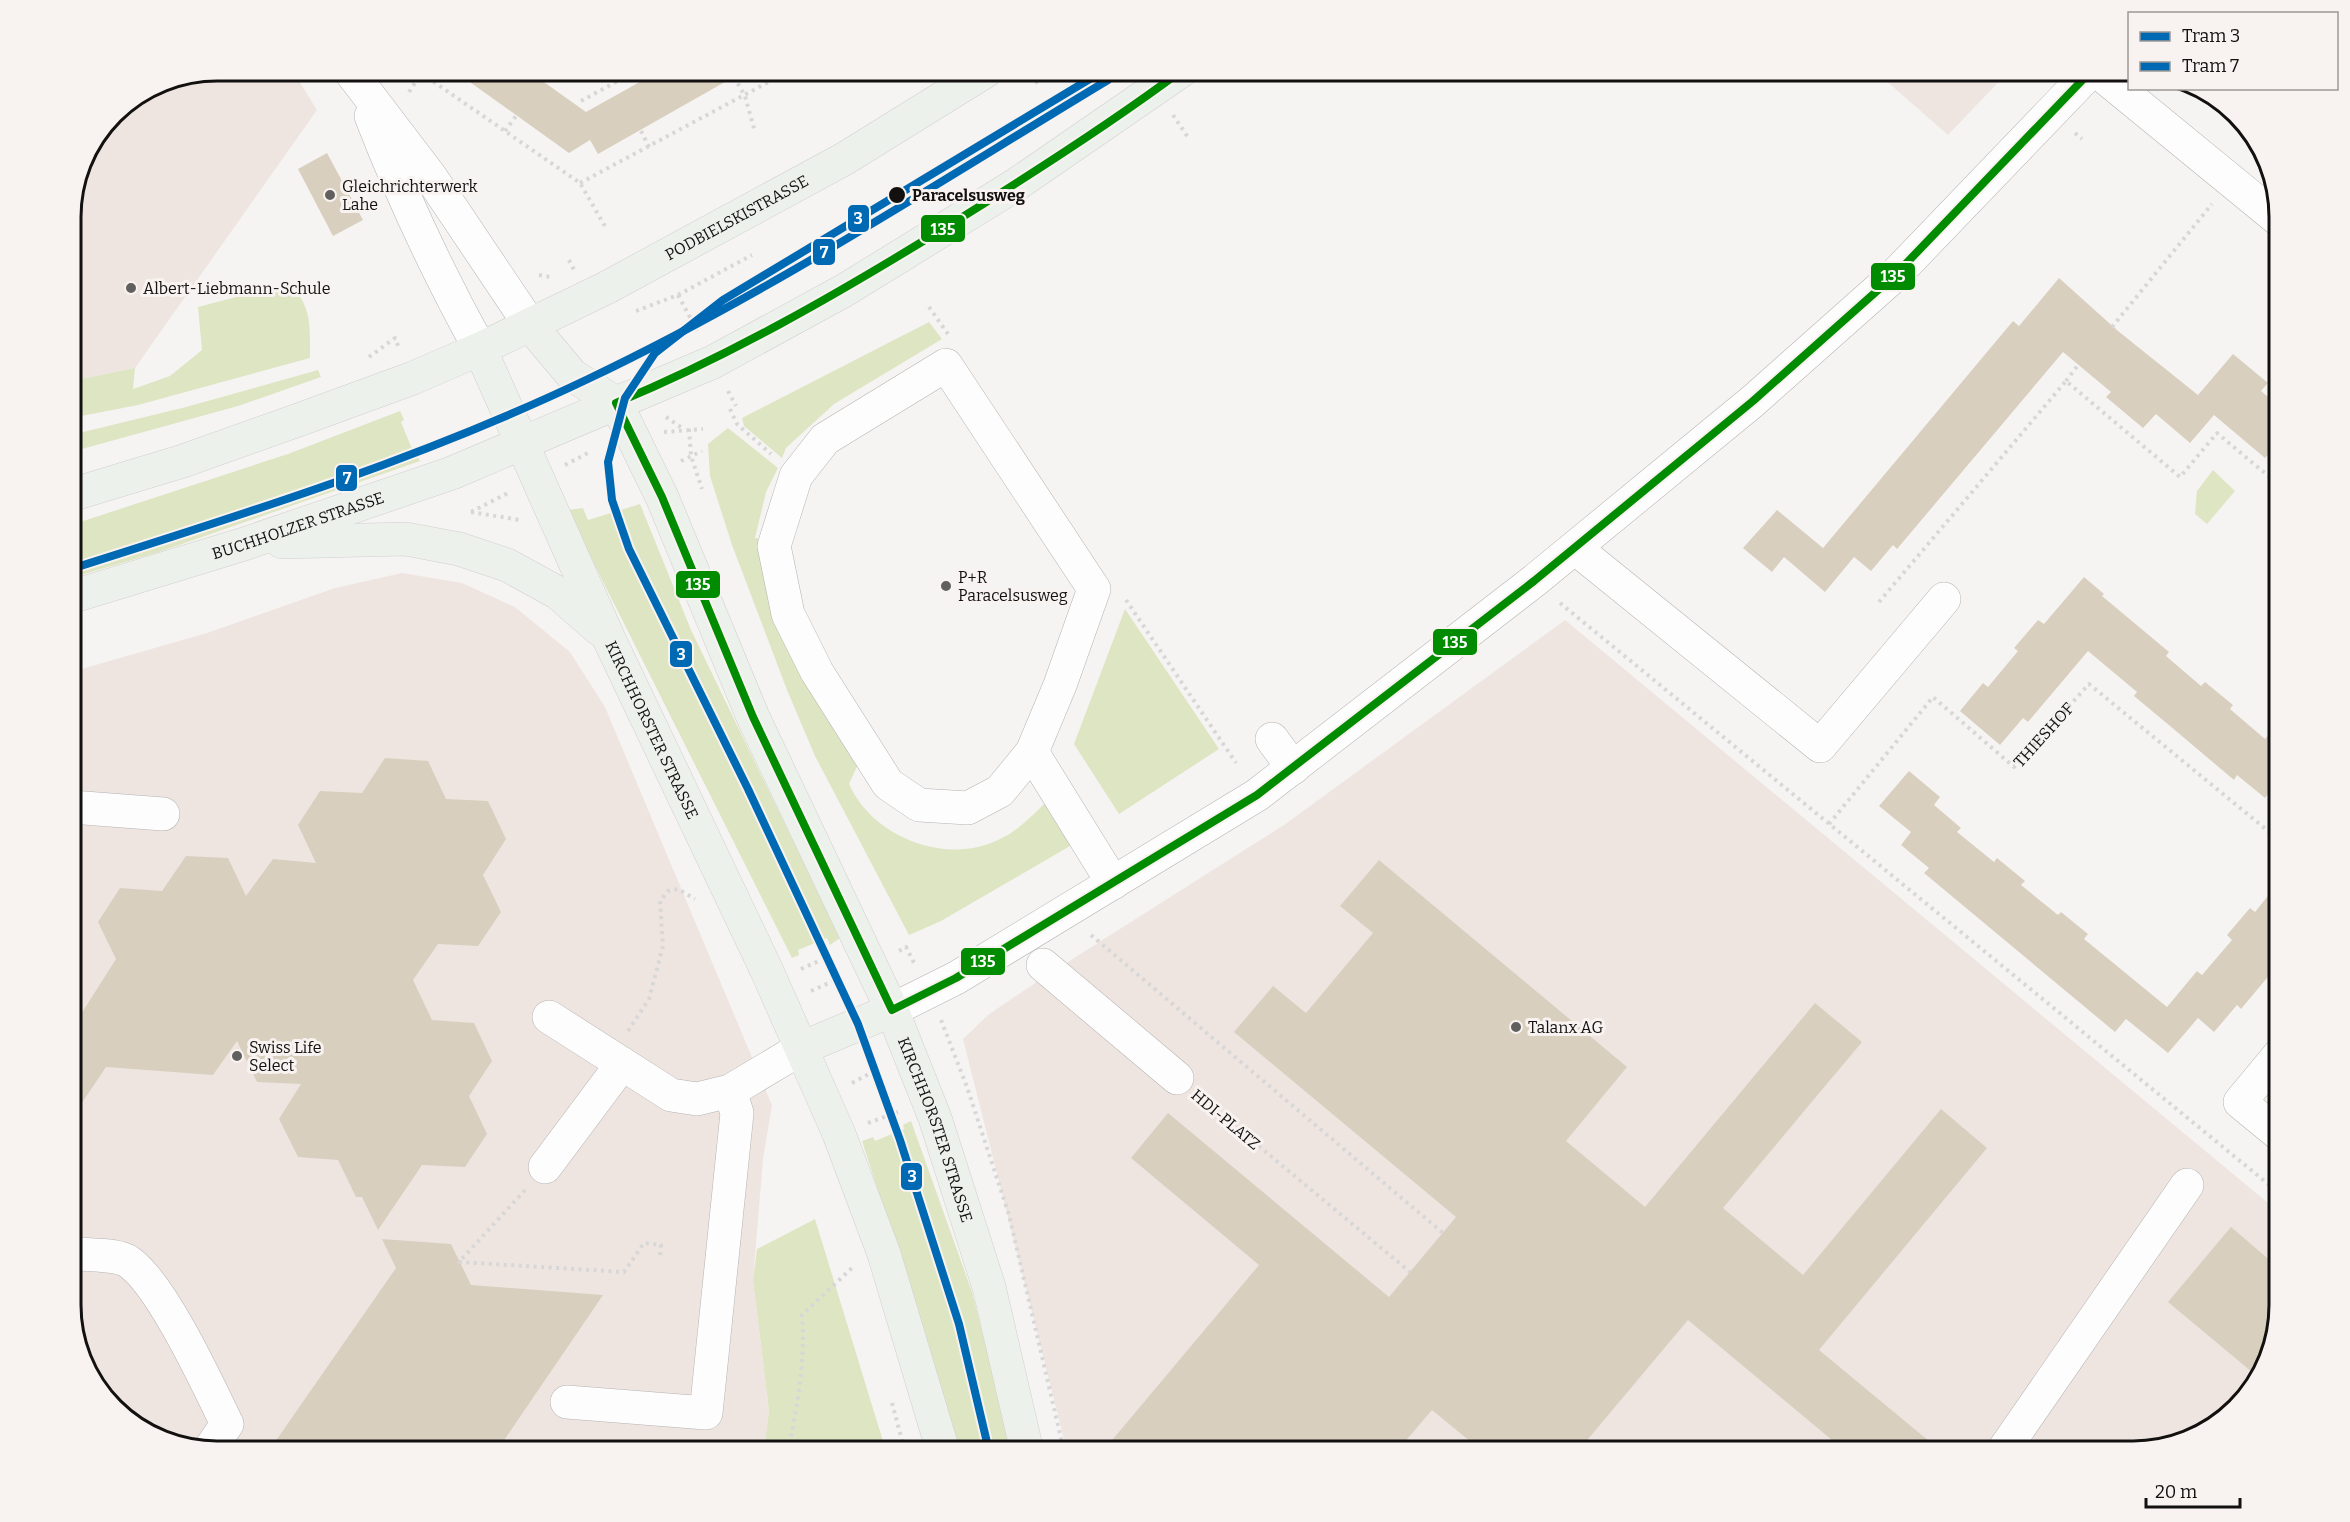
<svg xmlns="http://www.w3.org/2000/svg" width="2350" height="1522" font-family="Bitter,serif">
<rect width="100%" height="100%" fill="#f6f4f2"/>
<g fill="#eee5e1">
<polygon points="217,71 293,71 317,110 135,368 71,381 71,208 82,161 114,113 161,82"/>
<polygon points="1875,71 2009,71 1948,135"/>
<polygon points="402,573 462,583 515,607 570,652 605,707 772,1105 763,1159 753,1280 769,1412 764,1451 217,1451 136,1427 90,1379 71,1314 71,672 207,633 335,588"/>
<polygon points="1565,620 2279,1212 2279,1305 2255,1386 2206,1432 2133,1451 1067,1451 963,1039 988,1015 1041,979 1284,825"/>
</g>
<g fill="#dee5c3">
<path d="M290,283C312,308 310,325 310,358L138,405L71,418V381L135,368L133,389L170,376L202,350L198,307Z"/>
<polygon points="929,322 942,339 834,404 786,448 782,458 744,426 742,418"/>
<polygon points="318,370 321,377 238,406 71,452 71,435 186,407"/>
<polygon points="400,411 404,420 401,422 414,454 416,453 420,461 159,552 71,578 71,525 288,454"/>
<path d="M728,428L778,468L766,492L755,538L764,539L858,764L849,784C873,838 948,867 1002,838C1020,829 1034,814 1048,800L1070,846L941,921L909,935L815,756L787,690L732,545L710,476L708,444Z"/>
<polygon points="2213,470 2235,491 2207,524 2195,514 2197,491"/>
<polygon points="640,504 691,630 840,938 830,945 827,938 798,950 799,955 792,958 567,510 583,508 588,520"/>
<polygon points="1125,609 1219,749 1119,814 1074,744"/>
<polygon points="911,1121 972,1292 1013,1451 955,1451 926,1338 862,1141 873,1137 875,1141 904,1129 903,1125"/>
<polygon points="815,1219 886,1451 764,1451 769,1411 753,1280 757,1249"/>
</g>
<g fill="#d9cfbf">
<polygon points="453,70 527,70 586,112 661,70 746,70 598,154 590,140 569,153"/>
<polygon points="327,153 363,220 333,236 298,169"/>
<polygon points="2059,278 2118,331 2198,395 2233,354 2268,383 2261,391 2279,406 2279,443 2265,458 2214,415 2190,443 2156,414 2143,428 2106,397 2111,392 2063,352 1897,549 1893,545 1871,571 1854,557 1825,592 1784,557 1772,572 1743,548 1777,510 1823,548 2013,321 2019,326"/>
<polygon points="2084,577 2104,594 2102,596 2169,652 2166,656 2201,686 2205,682 2233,705 2230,709 2265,739 2279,723 2279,780 2265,798 2237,775 2234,780 2170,726 2134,696 2137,692 2088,651 2028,722 2023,718 2000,745 1960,711 1983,683 1988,687 2018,651 2014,648 2038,620 2044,624"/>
<polygon points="385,758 428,761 446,799 488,801 506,839 483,875 501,912 478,946 438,944 413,980 432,1020 474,1023 492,1061 469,1096 487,1134 465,1167 422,1165 378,1230 362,1197 356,1197 338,1160 298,1157 279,1119 301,1084 257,1082 237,1041 213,1075 106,1067 71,1119 71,1030 116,959 98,922 120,888 162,891 186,856 228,858 246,896 273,859 316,863 298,825 320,791 362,793"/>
<polygon points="1909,771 1940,797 1934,805 1961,828 1957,832 1994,862 1997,858 2025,881 2021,885 2058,915 2061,912 2088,934 2084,939 2167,1007 2197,971 2202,975 2232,940 2227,935 2250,908 2255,912 2279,882 2279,954 2268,968 2272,972 2241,1009 2237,1005 2214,1032 2198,1018 2168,1053 2126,1019 2115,1032 1924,873 1929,868 1901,845 1911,832 1879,806"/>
<polygon points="1379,860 1627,1067 1566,1141 1645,1207 1815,1003 1862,1042 1723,1208 1803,1275 1941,1109 1987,1148 1819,1350 1941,1451 1845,1451 1688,1320 1578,1451 1482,1451 1432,1410 1397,1451 1103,1451 1259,1265 1131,1158 1168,1113 1389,1297 1456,1217 1234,1032 1273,986 1306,1013 1373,933 1340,906"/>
<polygon points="2231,1227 2279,1268 2279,1305 2258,1377 2168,1302"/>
<polygon points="382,1239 451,1244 471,1285 603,1295 496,1452 268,1452 396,1268"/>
</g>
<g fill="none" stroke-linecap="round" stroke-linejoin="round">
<defs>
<g id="minor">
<polyline points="350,71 430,176 530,325"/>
<polyline points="2097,71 2279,220"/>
<path d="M371,116C402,196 438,273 480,349"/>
<polygon points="946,365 1094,589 1060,685 1032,752 1000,791 968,808 919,805 888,784 817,672 788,614 774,546 796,476 825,439"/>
<polyline points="1575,548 1820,746 1944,599"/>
<polyline points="1272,739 1293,768"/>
<polyline points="1032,752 1113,883"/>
<polyline points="71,807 163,814"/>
<polyline points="1043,965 1177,1078"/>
<polyline points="892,1010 956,978 1257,795 1534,581 1753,401 1896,274 2091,71"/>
<polyline points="549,1017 671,1095 697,1099 730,1091 802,1048"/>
<polyline points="2279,1055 2240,1102 2279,1134"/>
<polyline points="545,1167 622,1064"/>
<path d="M71,1253C87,1256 116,1253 129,1262C162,1285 208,1385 227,1424L210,1449"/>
<polyline points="567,1402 706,1413 737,1113 730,1091"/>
<polyline points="2003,1451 2187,1185"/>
</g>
<g id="major">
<path id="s2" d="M530,325L572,375L616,403L662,497L753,717L892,1010L935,1118L989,1287L1027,1451"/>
<path id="s3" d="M480,349L609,639L767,971L839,1134L884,1254L943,1451"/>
<path id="s4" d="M71,495L183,461L301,419L413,378L480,349L606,288L844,159L986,71"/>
<polyline points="282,542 406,539 459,549 507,565 558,593 599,629"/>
<path id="s5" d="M71,597L244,544L452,473L713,362L845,290L1017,184L1181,71"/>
<polyline points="802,1048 892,1010"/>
</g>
</defs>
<use href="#minor" stroke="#b5b3b2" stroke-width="34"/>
<use href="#major" stroke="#d1d0cf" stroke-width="34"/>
<g stroke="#d7d7d7" stroke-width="4" stroke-dasharray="3 4.5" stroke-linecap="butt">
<polyline points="2004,71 2006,71"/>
<polyline points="734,77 745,96 755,132"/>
<polyline points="1035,83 1055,71"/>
<polyline points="409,92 421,73 580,183 606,228"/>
<polyline points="581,101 636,71"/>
<polyline points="1173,115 1189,139"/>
<polyline points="505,131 516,116"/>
<polyline points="641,131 649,147"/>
<polyline points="2075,133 2082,139"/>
<polyline points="580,183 789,71"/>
<polyline points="569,260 574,270"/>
<polyline points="539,275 550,277"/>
<polyline points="678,295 752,255"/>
<polyline points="929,307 948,334"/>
<polyline points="636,311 678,295 699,334"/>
<polyline points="2112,327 2212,204"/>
<polyline points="369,357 395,338 399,348"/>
<polyline points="2066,381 2078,365"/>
<polyline points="728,391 736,406"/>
<polyline points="730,409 737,424 771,454"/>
<polyline points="666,417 682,428"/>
<polyline points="689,429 691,456 702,489"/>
<polyline points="664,432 703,429"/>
<polyline points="681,461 702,451"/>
<polyline points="565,465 588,453"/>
<polyline points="471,512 510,492"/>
<polyline points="471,512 520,520"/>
<polyline points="1126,600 1236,763"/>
<polyline points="1879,602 2066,381 2180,477 2217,433 2279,485"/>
<polyline points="1560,603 2279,1193"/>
<path id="s1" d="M1829,824L1933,697L2014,767L2089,684L2279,840"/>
<polyline points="1091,935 1443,1233"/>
<polyline points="899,951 906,947 915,965"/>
<polyline points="801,969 832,955"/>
<polyline points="811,991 840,978"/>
<polyline points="941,1020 967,1087 1009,1215 1064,1451"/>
<polyline points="628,1031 649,999 663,946 660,901 668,891 678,889 695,899"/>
<polyline points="852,1083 880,1068"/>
<polyline points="1201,1098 1410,1272"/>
<polyline points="868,1123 898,1112"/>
<polyline points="525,1190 459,1262 624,1272 644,1243 661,1245 660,1257"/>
<polyline points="892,1403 905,1451"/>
<polyline points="639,1451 640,1440"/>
<path d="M788,1451C797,1407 806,1360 802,1315L854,1266"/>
</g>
<use href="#minor" stroke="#fefdfd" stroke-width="33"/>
<use href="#major" stroke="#ecf1eb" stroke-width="33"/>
<defs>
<path id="bus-1" d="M1181,71C1103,129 1021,181 938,232C834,296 729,356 616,403L662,497L753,717L892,1010L956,978L1257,795L1534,581L1753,401L1896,274L2091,71"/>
</defs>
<use href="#bus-1" stroke="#f8f3f0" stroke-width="12"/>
<use href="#bus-1" stroke="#008b00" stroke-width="8"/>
<defs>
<polyline id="tram-1" points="989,1451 959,1324 900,1140 858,1024 748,789 629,549 612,500 608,462 625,398 655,353 723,300 1103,71"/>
<path id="tram-2" d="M74,568C248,513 423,458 588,379C769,293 937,183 1108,80"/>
</defs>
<use href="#tram-1" stroke="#f8f3f0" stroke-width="12"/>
<use href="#tram-2" stroke="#f8f3f0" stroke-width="12"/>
<use href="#tram-1" stroke="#0069b4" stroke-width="8"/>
<use href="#tram-2" stroke="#0069b4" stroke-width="8"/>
</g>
<g fill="#62605f" stroke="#f8f3f0" stroke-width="2">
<circle cx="330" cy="195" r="6"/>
<circle cx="131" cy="288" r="6"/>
<circle cx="946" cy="586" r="6"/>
<circle cx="1516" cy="1027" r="6"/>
<circle cx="237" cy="1056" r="6"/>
</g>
<circle fill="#131110" stroke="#f8f3f0" stroke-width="2" cx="897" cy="195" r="9"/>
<g text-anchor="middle" stroke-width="6" stroke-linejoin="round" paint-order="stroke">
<g font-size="16" fill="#131110" stroke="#f8f3f0" text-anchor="start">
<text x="342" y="192">Gleichrichterwerk<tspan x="342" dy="18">Lahe</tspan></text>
<text x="143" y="294">Albert-Liebmann-Schule</text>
<text x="958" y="583">P+R<tspan x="958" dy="18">Paracelsusweg</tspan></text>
<text x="1528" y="1033">Talanx AG</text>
<text x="249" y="1053">Swiss Life<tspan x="249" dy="18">Select</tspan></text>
</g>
<g font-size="16" font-weight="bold" fill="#131110" stroke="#f8f3f0" text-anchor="start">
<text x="912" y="201">Paracelsusweg</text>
</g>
<g font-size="16" fill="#131110" stroke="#f8f3f0">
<text dy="6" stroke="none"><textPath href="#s4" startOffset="723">PODBIELSKISTRASSE</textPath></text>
<text dy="6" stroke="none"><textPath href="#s5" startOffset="238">BUCHHOLZER STRASSE</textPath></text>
<text dy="6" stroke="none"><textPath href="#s3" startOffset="418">KIRCHHORSTER STRASSE</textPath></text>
<text dy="6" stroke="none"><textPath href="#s1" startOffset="315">THIESHOF</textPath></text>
<text transform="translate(1226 1119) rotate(40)" y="6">HDI-PLATZ</text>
<text dy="6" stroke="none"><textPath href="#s2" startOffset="912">KIRCHHORSTER STRASSE</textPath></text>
</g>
</g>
<path d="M0 0H2350V1522H0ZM217 81H2133A136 136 0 0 1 2269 217V1305A136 136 0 0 1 2133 1441H217A136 136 0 0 1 81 1305V217A136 136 0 0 1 217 81Z" fill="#f8f3f0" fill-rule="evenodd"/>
<path fill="none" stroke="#131110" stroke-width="3" d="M217 81H2133A136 136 0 0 1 2269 217V1305A136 136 0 0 1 2133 1441H217A136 136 0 0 1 81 1305V217A136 136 0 0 1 217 81Z"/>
<g stroke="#f8f3f0" stroke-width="2">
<rect x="847" y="204" width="23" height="29" rx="6" fill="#0069b4"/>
<rect x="920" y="214" width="46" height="29" rx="6" fill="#008b00"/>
<rect x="812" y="238" width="24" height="28" rx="6" fill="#0069b4"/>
<rect x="1870" y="262" width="46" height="29" rx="6" fill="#008b00"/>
<rect x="335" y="464" width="23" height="28" rx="6" fill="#0069b4"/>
<rect x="675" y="570" width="46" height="29" rx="6" fill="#008b00"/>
<rect x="1432" y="628" width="46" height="28" rx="6" fill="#008b00"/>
<rect x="669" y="640" width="24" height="28" rx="6" fill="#0069b4"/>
<rect x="960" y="947" width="46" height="29" rx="6" fill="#008b00"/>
<rect x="900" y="1162" width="23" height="29" rx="6" fill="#0069b4"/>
</g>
<g font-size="16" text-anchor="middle" font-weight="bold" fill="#fff">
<text x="858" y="224">3</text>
<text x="943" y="235">135</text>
<text x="824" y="258">7</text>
<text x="1893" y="282">135</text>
<text x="347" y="484">7</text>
<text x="698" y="590">135</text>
<text x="1455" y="648">135</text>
<text x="681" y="660">3</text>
<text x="983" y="967">135</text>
<text x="912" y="1182">3</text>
</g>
<rect x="2128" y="12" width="210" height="78" fill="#f8f3f0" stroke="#9c9996" stroke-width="1.5"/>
<rect x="2140" y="32" width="30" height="9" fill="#0069b4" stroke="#9c9996" stroke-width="1.5"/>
<text x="2182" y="42" font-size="18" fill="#131110">Tram 3</text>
<rect x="2140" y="62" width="30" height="9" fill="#0069b4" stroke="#9c9996" stroke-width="1.5"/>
<text x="2182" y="72" font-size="18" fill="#131110">Tram 7</text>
<path d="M2146 1498v9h94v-9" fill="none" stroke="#131110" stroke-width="3"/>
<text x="2155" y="1498" font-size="18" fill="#131110" stroke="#f8f3f0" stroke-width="4.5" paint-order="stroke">20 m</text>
</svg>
